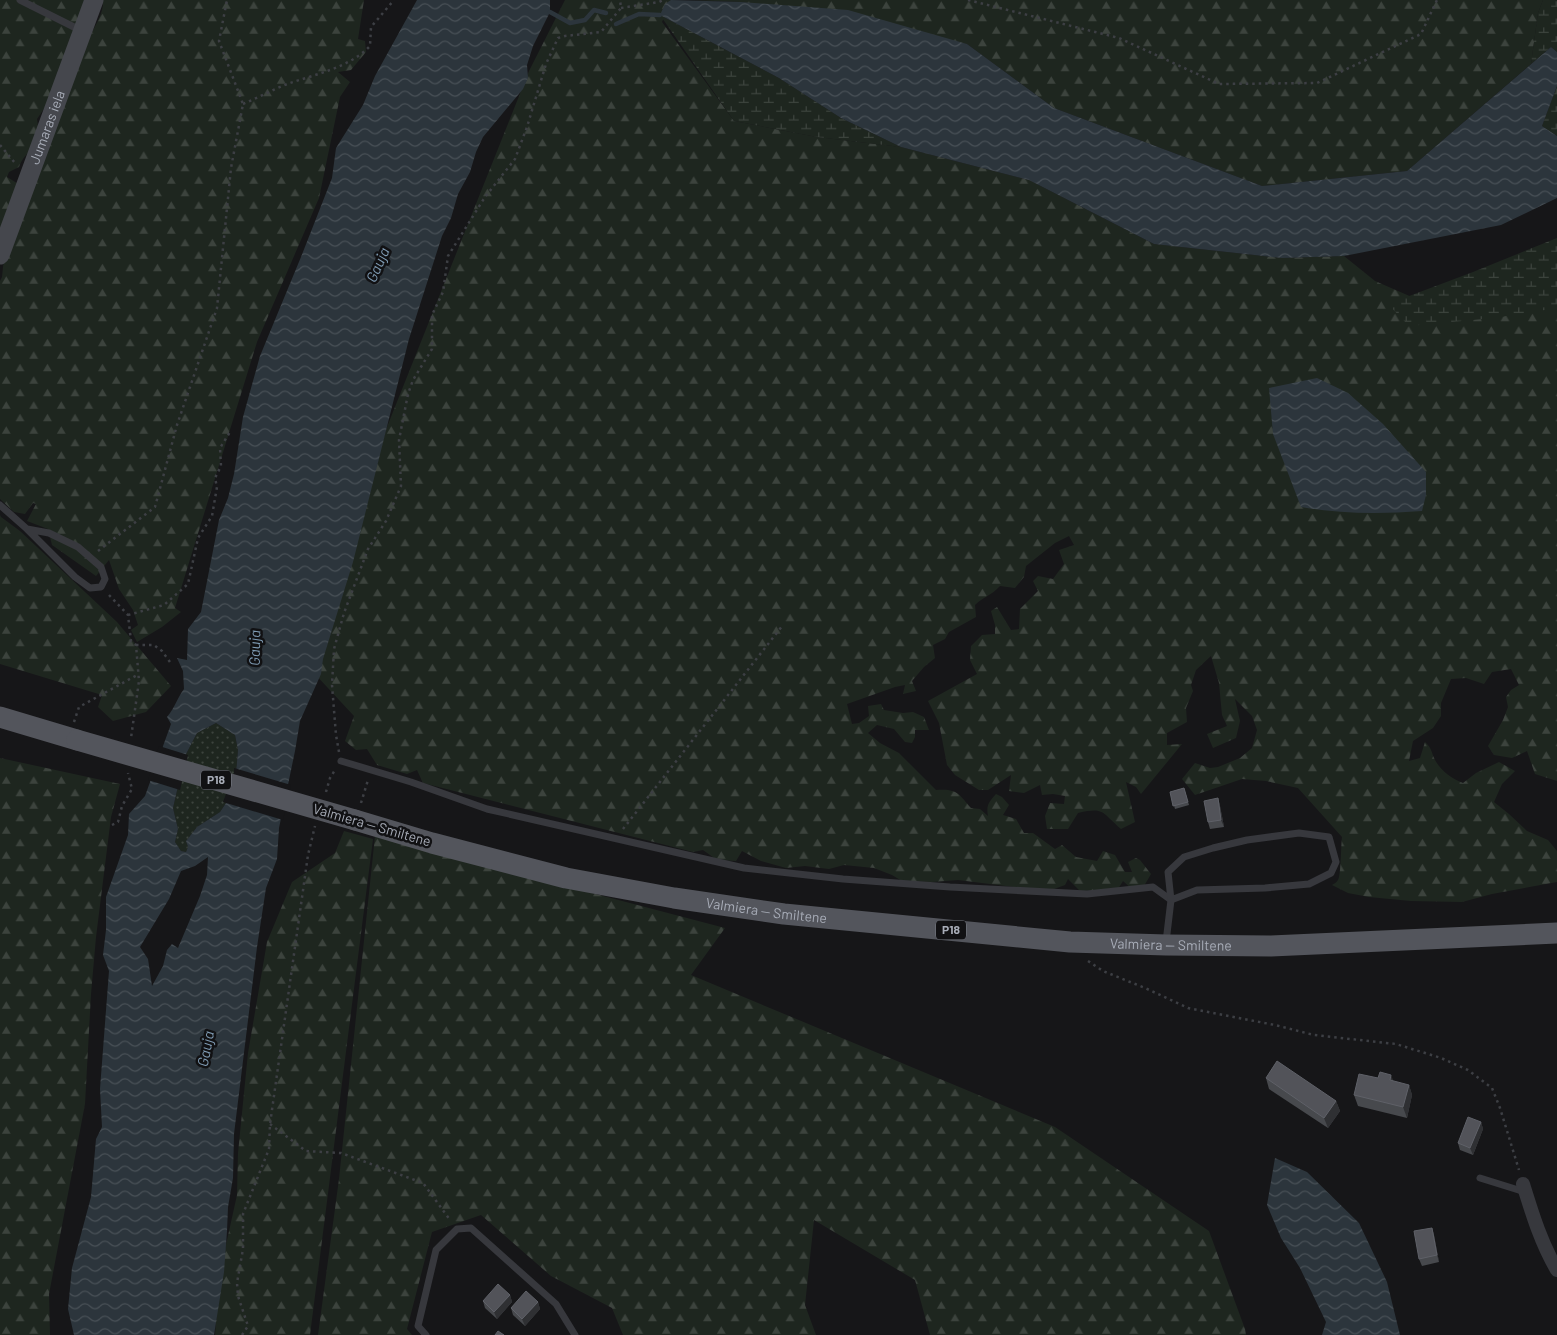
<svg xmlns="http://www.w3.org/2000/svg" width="1557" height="1335" font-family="Barlow,sans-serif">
<defs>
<pattern id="grass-dots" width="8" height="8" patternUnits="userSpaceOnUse" patternTransform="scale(1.25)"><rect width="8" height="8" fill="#1e261f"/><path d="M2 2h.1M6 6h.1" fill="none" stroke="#3c433d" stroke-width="1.8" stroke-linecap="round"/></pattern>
<pattern id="forest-firs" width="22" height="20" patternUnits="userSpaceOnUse" patternTransform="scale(1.25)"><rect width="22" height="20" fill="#1e261f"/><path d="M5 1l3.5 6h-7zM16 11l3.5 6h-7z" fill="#3c433d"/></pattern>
<pattern id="wetland-marsh" width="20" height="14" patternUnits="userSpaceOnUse" patternTransform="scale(1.25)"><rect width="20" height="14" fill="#1e261f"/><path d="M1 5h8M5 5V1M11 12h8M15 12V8" fill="none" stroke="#3c433d"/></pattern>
<pattern id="water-waves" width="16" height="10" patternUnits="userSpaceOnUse" patternTransform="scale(1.25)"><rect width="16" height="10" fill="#2c353c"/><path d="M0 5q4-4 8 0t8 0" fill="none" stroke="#485056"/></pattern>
</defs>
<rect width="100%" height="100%" fill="#161618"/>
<polygon fill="url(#grass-dots)" points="216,723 235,735 238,750 236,774 228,800 220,812 197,827 186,841 188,847 186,852 181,851 175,842 178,829 173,808 185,756 197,733"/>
<g fill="url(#forest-firs)">
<path d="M0,0H86L60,85L37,119C39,130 38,142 31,150C25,156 22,159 19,167L9,172L7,177L20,185L0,249Z"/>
<path d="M103,0H364L358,39L365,41L366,52L351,70L338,72L350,82L340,97L319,198L257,342L175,608L181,612L162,627L137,642L131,630L138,625L133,610L119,589L109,560L96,576L52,545L48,529L27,521L36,504L33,503L25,514L14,512L0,499V281L2,277L4,258L92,32C97,23 104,11 103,0Z"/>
<path d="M565,0H671L662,22L734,121L817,137L901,147L1029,180L1154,244L1282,258L1344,256L1375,281L1444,311L1557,295V781L1535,774L1527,751L1512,758L1494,755L1488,746L1503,720L1508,707L1506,697L1511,690L1519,685L1511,669L1492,672L1484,684L1466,678L1451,679L1441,703V716L1433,728L1413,741L1409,761L1420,758L1425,742C1432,748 1431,752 1435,760C1441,771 1451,778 1463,783L1476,773L1499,762L1515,771L1502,784L1494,802L1509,814L1527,831L1548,840L1557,851V882L1492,894L1462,902L1411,901L1369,897L1348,893L1332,885C1334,884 1337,882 1338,880C1341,877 1341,844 1342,837L1298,788L1266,781L1242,779L1195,795L1182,779L1195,763L1210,768L1218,767L1240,758L1252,748L1257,730L1252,716L1235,699L1240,721L1236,738L1213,748L1207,734L1227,726L1222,715L1219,683L1211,656L1196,670L1191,685L1193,691L1186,708L1187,722L1167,733V745L1182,744L1141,794L1136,787L1126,782L1135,822L1121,829C1101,812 1105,807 1078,813L1068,829H1047L1045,816L1050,803L1064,804L1065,796L1053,794L1042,795L1040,785L1024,793L1009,791L1011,775L988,790H979L955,775L947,765L939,723L928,701L977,674L970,660L971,646L982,635L995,634V625L991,611L997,607L1011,630L1019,629L1020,609L1038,591L1033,581L1038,576L1053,579L1064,564L1059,550L1074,545L1069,536L1055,543L1026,566L1024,577L1015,588L1000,586C991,596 984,596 975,605L976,617L949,632L945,639L933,645L935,658L924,667L912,681L916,691L903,694L905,685L895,687L847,704L852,724L859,723L869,716L868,706L881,704L884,710L903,713L913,712L924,717L929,730H915V737L912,743L905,742L894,729L877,725L868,733L880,743L899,753L936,790C957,788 959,794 971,808L980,809L988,816C986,805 989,802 996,794L1002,797L1009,805L1003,815L1016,819L1024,833H1033L1055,849L1062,845L1076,857L1097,861L1103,851L1115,855L1125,872H1132L1128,862L1136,858L1140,860L1151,874L1144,886L1132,889L1123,881L1118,889L1080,891L1068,879L1065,885L1054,889L1021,888L958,880L932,882L902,881L892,875L874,868L844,865L829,869L805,866L786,868L761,861L742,851L736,861L717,860L703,850L693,852L423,783L417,770L407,774L377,765L367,749L356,750L345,741L354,716L314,673L387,427L529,71Z"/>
<polygon points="691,0 1543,0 1538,13 1531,64 1407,171 1262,186 1054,108 967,44 741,2"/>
<polygon points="0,515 1,517 20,531 117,622 171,686 146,712 113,721 98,707 102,695 0,664"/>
<polygon points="0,758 120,784 111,817 96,937 91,994 85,1104 49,1294 50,1335 0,1335"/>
<polygon points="344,831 373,839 310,1335 215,1335 220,1272 237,1195 238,1153 248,1053 267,942 292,882 335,853"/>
<polygon points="375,836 725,928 691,975 1055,1127 1209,1231 1245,1329 1246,1335 930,1335 915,1280 814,1220 805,1305 816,1335 623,1335 612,1308 551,1276 481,1215 432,1232 407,1329 412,1335 318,1335 339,1179"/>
</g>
<g fill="url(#wetland-marsh)">
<polygon points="1543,0 1557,0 1557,52 1551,47 1531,64 1538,13"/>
<polygon points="660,15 779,78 841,118 901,147 817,137 734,121"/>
<polygon points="1557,86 1557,136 1542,126"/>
<polygon points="1557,238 1557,308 1494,318 1409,326 1388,304 1473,272"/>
</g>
<g fill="url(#water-waves)" fill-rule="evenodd">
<path d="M417,0H550V12L533,46L527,65L528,78L523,89L483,137L476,152L470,172L458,194L451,218L442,236L409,339L353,562L323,659L321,674L300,721L295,751L279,828L277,859L266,888L257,947L234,1134L233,1178L228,1207L227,1231L224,1272L214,1335H74L68,1309L72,1268L91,1197L96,1139L102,1127L100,1089L109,971L103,955L106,930V897L128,835L129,814L145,796L171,724L167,717C175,708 177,698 184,689L183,671L177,658L187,660L188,629L201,612L219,520L228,498L234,474L243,417L260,356L301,257L332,178L336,148L363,105L375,76ZM216,723L235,735L238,750L236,774L228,800L220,812L197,827L186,841L188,847L186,852L181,851L175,842L178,829L173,808L185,756L197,733ZM208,857L207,875L200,896L178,948L172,944L167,950L163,966L152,986L148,959L140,947L169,899L181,871L195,866Z"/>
<polygon points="671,0 741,2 848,10 967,44 1054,108 1262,186 1407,171 1551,47 1557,52 1557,86 1542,126 1557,136 1557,198 1501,225 1344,256 1282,258 1154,244 1029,180 901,147 841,118 779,78 660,15 665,4"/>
<path d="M1317,378L1348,393L1383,424L1426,472V495L1422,511C1380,514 1342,514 1301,507L1273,434L1269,388Z"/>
<polygon points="1275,1158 1307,1172 1359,1223 1387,1282 1400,1335 1322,1335 1326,1322 1300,1268 1281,1238 1267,1205"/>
</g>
<g fill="#161618">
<polygon points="159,746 188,755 180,790 148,780"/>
<polygon points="234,768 291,785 283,820 223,802 234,773"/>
</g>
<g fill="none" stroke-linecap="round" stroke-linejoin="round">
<g stroke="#2c353c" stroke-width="4.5">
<polyline points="550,12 570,23 585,20 594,10 606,13"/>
<polyline points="616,24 639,14 660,15"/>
</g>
<g stroke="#3d3f44" stroke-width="2.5" stroke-dasharray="2.5 4" stroke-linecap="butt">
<polyline points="968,0 1119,38 1219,84 1317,83 1421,34 1437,0"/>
<polyline points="621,8 659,2 663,0"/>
<path d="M243,104C259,97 274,89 290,83C317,74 350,67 370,46L371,27L394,0"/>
<polyline points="0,145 15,163"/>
<polyline points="98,551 155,507 177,425 217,308 231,168 243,104 219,41 227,0"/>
<polyline points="109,595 128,615 131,641 136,645 139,681 131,738"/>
<polyline points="128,615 164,605 188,584 198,538 212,516 217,487 215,478 221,466 220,448 230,432"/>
<polyline points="136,645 154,645 162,651 170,662"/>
<polyline points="74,722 79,707 139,674"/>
<polyline points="339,752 336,735 332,685 334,649 344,613 368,549 386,521 401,486 399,440 408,394 413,380 432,349 432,315 443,292 448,256 485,197 515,159 527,127 546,64 558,38 565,36 601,32 621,8 620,0"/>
<polyline points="326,792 330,778 335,770"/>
<polyline points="361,803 368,780"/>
<polyline points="112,825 118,822 122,806 132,789 128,773"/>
<polyline points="623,829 783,625"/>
<polyline points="1088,961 1103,971 1145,988 1188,1008 1275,1025 1314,1035 1396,1044 1441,1058 1468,1070 1492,1088 1500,1108 1519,1170"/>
<polyline points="270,1124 306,1151 341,1153 423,1183 450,1220"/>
<polyline points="242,1335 248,1326 238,1296 237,1283 243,1249 243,1214 269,1149 270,1124 308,855 315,826"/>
</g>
<g stroke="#37383d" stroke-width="7">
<polyline points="20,0 82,31"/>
<polyline points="0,505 27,529 49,533 78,547 101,567 105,579 101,587 90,588 75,577 27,529"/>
<polyline points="341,761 411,782 487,809 744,868 843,879 950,887 1087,894 1153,887 1171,900"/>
<polyline points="1166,942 1171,900 1197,890 1265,888 1309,884 1331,873 1336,862 1329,837 1299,833 1247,840 1213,848 1184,857 1168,872 1171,900"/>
<polyline points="1480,1178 1525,1192"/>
<polyline points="426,1335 418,1326 436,1250 457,1229 471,1228 556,1304 575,1335"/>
</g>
<path stroke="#37383d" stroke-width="14" d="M1523,1184C1532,1213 1541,1243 1557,1270"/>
<path stroke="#45474d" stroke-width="19" id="s1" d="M0,255L94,0"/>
<g stroke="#53555c" stroke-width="21">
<polyline points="0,717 77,740"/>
<path id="s2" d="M355,820L432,843L566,878L674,898L784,914L1070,942L1166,945L1271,946L1557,933"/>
</g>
<polyline stroke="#53555c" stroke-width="21" points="77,740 355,820"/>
</g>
<g fill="#47494d">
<polygon points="1184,788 1189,805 1175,809 1170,792"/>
<polygon points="1218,798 1220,806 1224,827 1210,829 1208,822"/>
<polygon points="1266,1078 1336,1101 1340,1111 1328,1128 1269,1089"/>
<polygon points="1409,1085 1412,1095 1407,1118 1358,1106 1354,1095"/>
<polygon points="1481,1122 1483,1129 1473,1155 1460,1150 1458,1143"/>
<polygon points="1432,1228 1434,1235 1439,1262 1422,1266 1419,1259"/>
<polygon points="510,1295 512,1302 497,1319 485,1308 483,1301"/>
<polygon points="538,1302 540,1309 525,1326 513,1315 511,1308"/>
</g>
<g fill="#2f3033">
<polygon points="1218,798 1220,806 1224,827 1221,820"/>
<polygon points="1391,1075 1395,1085 1390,1080"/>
<polygon points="1409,1085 1412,1095 1407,1118 1403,1107"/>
<polygon points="1336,1101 1340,1111 1328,1128 1324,1118"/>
<polygon points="1481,1122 1483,1129 1473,1155 1470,1148"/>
<polygon points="1432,1228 1434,1235 1439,1262 1437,1255"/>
<polygon points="510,1295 512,1302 497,1319 494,1312"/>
<polygon points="538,1302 540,1309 525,1326 522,1319"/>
</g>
<g fill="#525359" stroke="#5f6168">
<polygon points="1184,788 1188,802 1173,806 1170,792"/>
<polygon points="1218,798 1221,820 1208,822 1204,801"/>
<polygon points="1277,1061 1336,1101 1324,1118 1266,1078"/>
<polygon points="1380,1072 1391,1075 1390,1080 1409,1085 1403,1107 1354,1095 1359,1074 1378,1078"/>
<polygon points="1468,1117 1481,1122 1470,1148 1458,1143"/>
<polygon points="1432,1228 1437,1255 1419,1259 1414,1231"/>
<polygon points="498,1284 510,1295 494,1312 483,1301"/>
<polygon points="526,1291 538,1302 522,1319 511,1308"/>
<polygon points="498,1331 504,1335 495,1335"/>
</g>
<g text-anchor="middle" stroke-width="5" stroke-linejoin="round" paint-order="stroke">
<g fill="#111113" stroke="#7b7e86" stroke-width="1">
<rect x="201" y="770.5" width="30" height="19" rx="4"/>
<rect x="936" y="920.5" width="30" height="19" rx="4"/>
</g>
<g font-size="12" font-weight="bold" fill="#a8adb8">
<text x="216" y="784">P18</text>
<text x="951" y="934">P18</text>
</g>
<g font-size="14" fill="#a8adb8" stroke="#111113">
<text dy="5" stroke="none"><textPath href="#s1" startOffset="136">Jumaras iela</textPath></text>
<text transform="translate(372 825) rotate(16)" y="5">Valmiera — Smiltene</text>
<text dy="5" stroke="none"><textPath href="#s2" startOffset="422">Valmiera — Smiltene</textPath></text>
<text dy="5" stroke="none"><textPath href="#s2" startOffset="828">Valmiera — Smiltene</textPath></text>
</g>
<g font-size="15" font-style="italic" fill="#7f9bb3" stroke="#111113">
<text transform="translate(378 265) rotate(-66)" y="5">Gauja</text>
<text transform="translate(255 648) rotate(-89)" y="5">Gauja</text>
<text transform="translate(206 1049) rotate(-79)" y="5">Gauja</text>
</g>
</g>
</svg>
